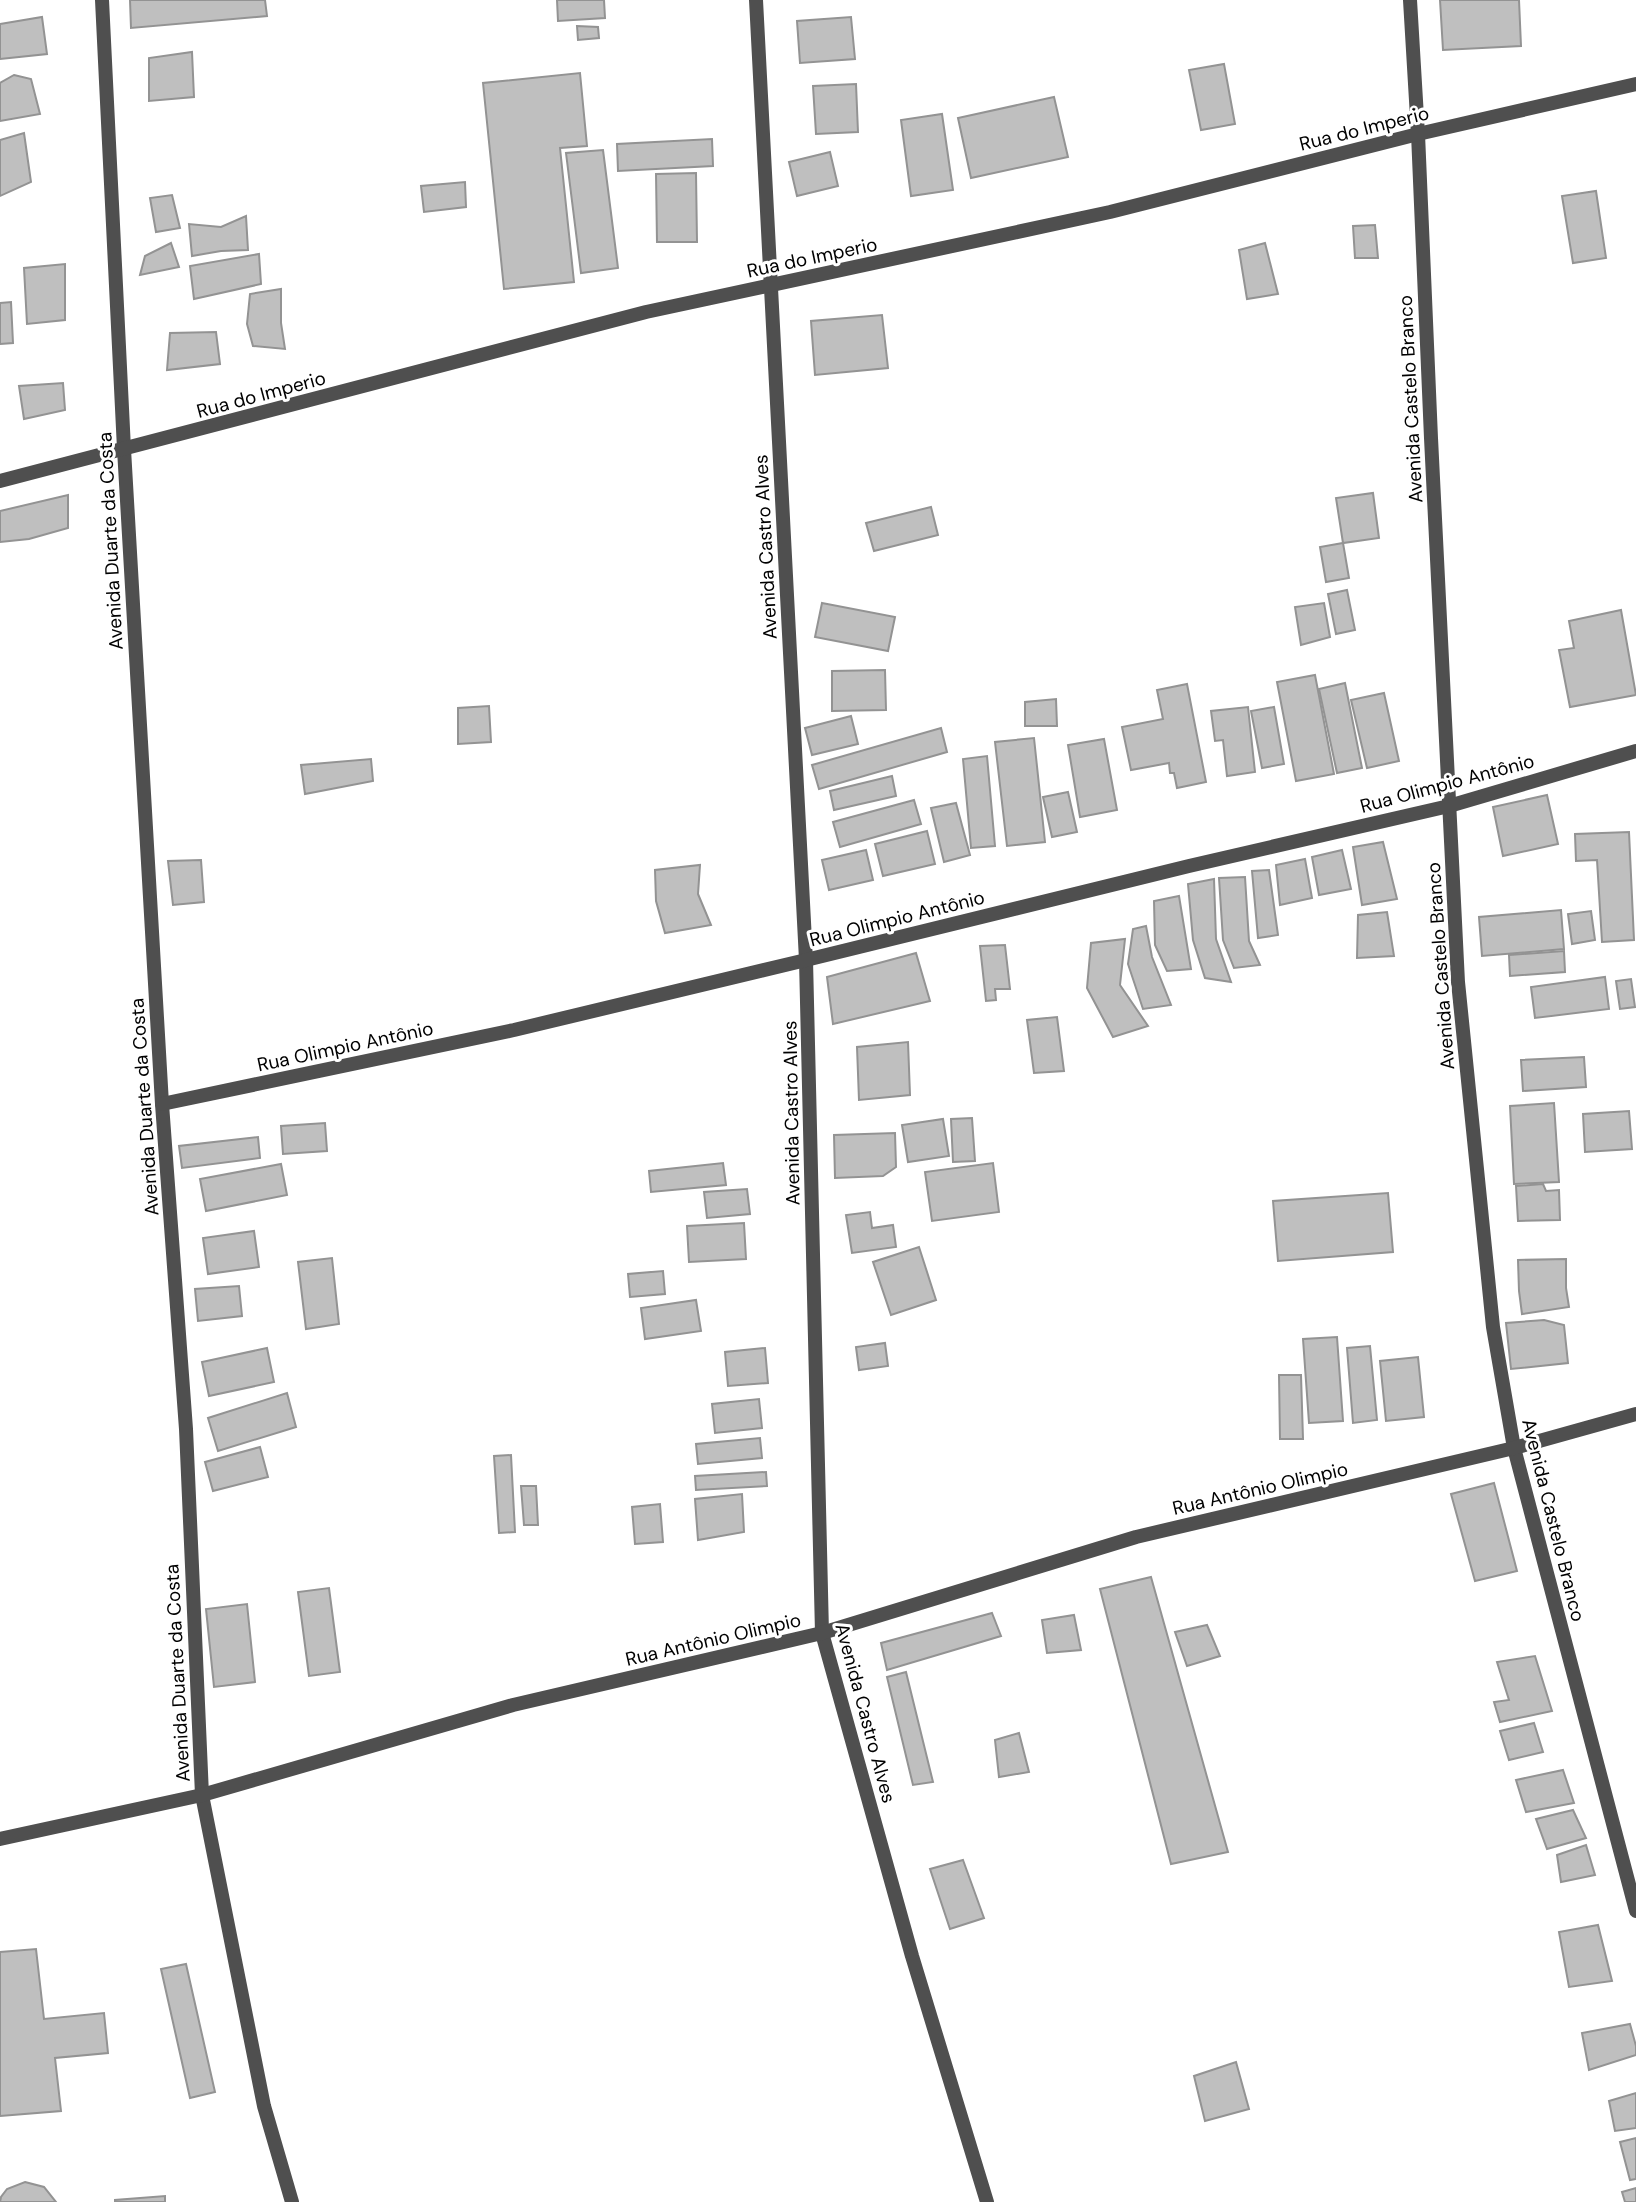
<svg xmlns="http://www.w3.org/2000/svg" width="1636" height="2202" font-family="'DM Sans',sans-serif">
<rect width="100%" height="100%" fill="#fff"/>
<g fill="#bfbfbf" stroke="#939393" stroke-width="2">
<polygon points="130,0 265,0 267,16 131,28"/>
<polygon points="557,0 604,0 605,18 558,21"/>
<polygon points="1440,0 1519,0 1521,46 1443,50"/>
<polygon points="42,17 47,54 0,59 0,24"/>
<polygon points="851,17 855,59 800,63 797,21"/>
<polygon points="577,26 598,27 599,38 578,40"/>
<polygon points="192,52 194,97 149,101 149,58"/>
<polygon points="1224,64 1235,124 1201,130 1189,70"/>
<polygon points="580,73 587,146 560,148 574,282 504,289 483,83"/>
<polygon points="14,75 31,79 40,114 0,121 0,83"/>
<polygon points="856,84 858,132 816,134 813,86"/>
<polygon points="1054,97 1068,157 971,178 958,118"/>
<polygon points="942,114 953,190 911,196 901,120"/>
<polygon points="24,133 31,182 0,196 0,140"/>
<polygon points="712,139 713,166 618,171 617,144"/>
<polygon points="603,150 618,268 581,273 566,153"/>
<polygon points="830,152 838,186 797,196 789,162"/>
<polygon points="696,173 697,242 657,242 656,174"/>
<polygon points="465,182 466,207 424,212 421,186"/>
<polygon points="1596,191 1606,258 1573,263 1562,196"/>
<polygon points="172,195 180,228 156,232 150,198"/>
<polygon points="246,216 248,250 221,251 192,256 189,224 221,227"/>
<polygon points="1375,225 1378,258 1355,258 1353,226"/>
<polygon points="171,243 179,267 140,275 145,256"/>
<polygon points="1265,243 1278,294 1247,299 1239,250"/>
<polygon points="259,254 261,284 194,299 190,266"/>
<polygon points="65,264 65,320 27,324 24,268"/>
<polygon points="281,289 281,323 285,349 253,346 247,324 250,294"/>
<polygon points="11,302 13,343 0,344 0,303"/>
<polygon points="882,315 888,368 815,375 811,321"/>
<polygon points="216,332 220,364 167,370 170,333"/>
<polygon points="63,383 65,410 24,419 19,386"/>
<polygon points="1373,493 1379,538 1343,543 1336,498"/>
<polygon points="68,495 68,528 29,539 0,542 0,511"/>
<polygon points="931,507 938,535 874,551 866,523"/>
<polygon points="1343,543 1349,578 1326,582 1320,547"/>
<polygon points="1347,590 1355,630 1336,634 1328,594"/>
<polygon points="822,603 895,617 888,651 815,637"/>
<polygon points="1324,603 1330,637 1301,645 1295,607"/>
<polygon points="1621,610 1636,695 1570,707 1559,650 1574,648 1569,621"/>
<polygon points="885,670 886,710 832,711 832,671"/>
<polygon points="1315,675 1334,774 1296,781 1277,682"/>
<polygon points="1345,683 1362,768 1337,773 1319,689"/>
<polygon points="1187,684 1206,782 1177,788 1174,773 1170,773 1169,763 1131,770 1122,727 1163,719 1157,690"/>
<polygon points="1384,693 1399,761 1367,768 1351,700"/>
<polygon points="1056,699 1057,726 1025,726 1025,702"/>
<polygon points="489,706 491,742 458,744 458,708"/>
<polygon points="1248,707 1255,772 1227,776 1223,740 1215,741 1211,711"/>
<polygon points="1274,707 1284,764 1262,768 1251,711"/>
<polygon points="851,716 858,744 812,755 805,728"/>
<polygon points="941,728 947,752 819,789 812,765"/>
<polygon points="1034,738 1045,842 1007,846 995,742"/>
<polygon points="1104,739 1117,810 1080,817 1068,745"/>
<polygon points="987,756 995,846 971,848 963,759"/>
<polygon points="371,759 373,781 305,794 301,765"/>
<polygon points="892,776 896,796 834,810 830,791"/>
<polygon points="1068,792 1077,832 1052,837 1043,797"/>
<polygon points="1547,795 1558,844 1503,856 1493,807"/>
<polygon points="914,800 921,824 840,847 833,822"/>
<polygon points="956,803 970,855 944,862 931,808"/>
<polygon points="927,831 935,864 883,876 875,844"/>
<polygon points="1629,832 1634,940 1602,942 1597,860 1576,861 1575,834"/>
<polygon points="1383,842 1397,899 1362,905 1353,847"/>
<polygon points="866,850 873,880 829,890 822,860"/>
<polygon points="1342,850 1351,889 1319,895 1312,857"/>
<polygon points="1305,859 1312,898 1280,905 1276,865"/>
<polygon points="201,860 204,902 173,905 168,861"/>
<polygon points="700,865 698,894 711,925 665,933 656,901 655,870"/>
<polygon points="1269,870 1278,935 1258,938 1252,871"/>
<polygon points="1245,877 1249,941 1260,965 1234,968 1223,940 1219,878"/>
<polygon points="1214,879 1216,939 1231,982 1205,978 1193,940 1188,884"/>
<polygon points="1179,896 1191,969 1167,971 1155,945 1154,901"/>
<polygon points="1561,910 1564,949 1482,956 1479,917"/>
<polygon points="1591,911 1595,940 1572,944 1568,914"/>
<polygon points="1387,912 1394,956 1357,958 1358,915"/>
<polygon points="1146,926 1152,957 1171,1005 1143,1009 1128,964 1133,929"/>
<polygon points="1125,939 1120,985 1148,1026 1113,1037 1087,988 1091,943"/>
<polygon points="1005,945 1010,989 995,989 996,1000 986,1001 980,946"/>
<polygon points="1564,951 1565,972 1510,976 1509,955"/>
<polygon points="916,953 930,1001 833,1024 827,977"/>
<polygon points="1605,977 1609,1009 1535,1018 1531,987"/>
<polygon points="1631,979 1635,1007 1620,1009 1616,981"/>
<polygon points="1057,1017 1064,1071 1034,1073 1027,1020"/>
<polygon points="908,1042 910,1095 859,1100 857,1047"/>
<polygon points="1584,1057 1586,1087 1523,1091 1521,1060"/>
<polygon points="1554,1103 1559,1182 1514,1184 1510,1106"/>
<polygon points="1629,1111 1632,1149 1585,1152 1583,1114"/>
<polygon points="972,1118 975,1161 953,1162 951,1119"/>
<polygon points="943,1119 949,1156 908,1162 902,1125"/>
<polygon points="325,1123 327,1151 283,1154 281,1126"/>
<polygon points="895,1133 896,1167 883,1176 835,1178 834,1135"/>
<polygon points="258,1137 260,1158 182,1168 179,1146"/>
<polygon points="723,1163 726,1185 651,1192 649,1171"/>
<polygon points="993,1163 999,1212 932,1221 925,1172"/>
<polygon points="281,1164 287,1195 206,1211 200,1179"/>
<polygon points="1543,1184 1546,1191 1559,1190 1560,1220 1518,1221 1516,1186"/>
<polygon points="747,1189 750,1214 707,1218 704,1192"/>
<polygon points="1388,1193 1393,1252 1278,1261 1273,1201"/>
<polygon points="870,1212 872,1228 893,1225 896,1247 852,1253 846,1215"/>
<polygon points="744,1223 746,1259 689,1262 687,1226"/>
<polygon points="254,1231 259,1267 208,1274 203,1238"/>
<polygon points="919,1247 936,1300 891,1315 873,1262"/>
<polygon points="332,1258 339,1324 306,1329 298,1262"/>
<polygon points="1566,1259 1566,1288 1569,1307 1522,1314 1519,1291 1518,1260"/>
<polygon points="663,1271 665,1294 630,1297 628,1274"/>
<polygon points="239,1286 242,1316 198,1321 195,1289"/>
<polygon points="696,1300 701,1331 645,1339 641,1308"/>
<polygon points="1544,1320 1564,1325 1568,1363 1511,1369 1506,1323"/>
<polygon points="1337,1337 1343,1421 1309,1423 1303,1339"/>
<polygon points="885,1343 888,1366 859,1370 856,1347"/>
<polygon points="1370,1346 1377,1420 1353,1423 1347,1348"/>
<polygon points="267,1348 274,1382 209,1396 202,1362"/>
<polygon points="765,1348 768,1383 728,1386 725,1352"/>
<polygon points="1418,1357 1424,1417 1386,1421 1380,1361"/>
<polygon points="1279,1375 1301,1375 1303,1439 1280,1439"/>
<polygon points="287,1393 296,1427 218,1451 208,1418"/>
<polygon points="759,1399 762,1428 715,1433 712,1404"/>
<polygon points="760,1438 762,1458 698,1464 696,1444"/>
<polygon points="260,1447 268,1477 213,1491 205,1462"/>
<polygon points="511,1455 515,1532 499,1533 494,1456"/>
<polygon points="766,1472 767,1486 696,1490 695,1476"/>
<polygon points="1494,1483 1517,1571 1475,1581 1451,1494"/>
<polygon points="521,1486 536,1486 538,1525 524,1525"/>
<polygon points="742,1494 744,1532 698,1540 695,1499"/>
<polygon points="660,1504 663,1542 635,1544 632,1507"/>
<polygon points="1151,1577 1228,1852 1171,1864 1100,1589"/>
<polygon points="329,1588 340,1672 309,1676 298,1592"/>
<polygon points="247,1604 255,1682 214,1687 206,1609"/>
<polygon points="992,1613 1001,1636 887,1670 881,1643"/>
<polygon points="1074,1615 1081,1650 1047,1653 1042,1620"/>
<polygon points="1207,1625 1220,1656 1187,1666 1175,1632"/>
<polygon points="1535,1656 1552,1711 1500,1722 1494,1702 1509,1700 1497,1662"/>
<polygon points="906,1672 933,1782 913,1785 887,1677"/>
<polygon points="1534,1723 1543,1752 1509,1760 1500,1731"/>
<polygon points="1019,1733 1029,1772 999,1777 995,1740"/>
<polygon points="1563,1770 1574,1803 1526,1812 1516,1780"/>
<polygon points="1573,1810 1586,1838 1547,1849 1536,1819"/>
<polygon points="1586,1845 1595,1875 1561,1882 1557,1855"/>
<polygon points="963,1860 984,1918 950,1929 930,1869"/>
<polygon points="1598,1925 1612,1981 1569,1987 1559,1932"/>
<polygon points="36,1949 44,2019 104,2013 108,2053 55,2058 61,2111 0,2116 0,1952"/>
<polygon points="186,1964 215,2092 190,2098 161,1969"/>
<polygon points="1630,2024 1636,2046 1636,2055 1589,2070 1582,2033"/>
<polygon points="1236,2062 1249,2109 1205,2121 1194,2076"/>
<polygon points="1636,2093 1636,2128 1615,2131 1609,2101"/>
<polygon points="1636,2138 1636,2179 1630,2180 1620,2142"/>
<polygon points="25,2182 44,2187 56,2202 0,2202 1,2197 7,2189"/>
<polygon points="1636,2188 1636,2202 1625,2202 1622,2192"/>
<polygon points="165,2196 165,2202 115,2202 115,2200"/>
</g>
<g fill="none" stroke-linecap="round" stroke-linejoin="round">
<g stroke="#4f4f4f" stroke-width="14">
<polyline points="102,0 124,449 162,1104 186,1429 202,1795 264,2106 292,2202"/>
<polyline points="756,0 806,960 822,1633 912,1956 987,2202"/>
<polyline points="1410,0 1418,134 1431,438 1458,982 1493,1327 1514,1448 1636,1911"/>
<polyline points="0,481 646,312 1110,212 1418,134 1636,84"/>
<polyline points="162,1104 514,1030 806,960 1189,866 1449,806 1636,751"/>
<polyline points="0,1839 202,1795 513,1705 822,1633 1136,1537 1514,1448 1636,1414"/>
</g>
</g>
<g text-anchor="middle" stroke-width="6" stroke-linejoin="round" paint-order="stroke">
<g font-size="19" fill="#000" stroke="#fff">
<text transform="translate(1364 128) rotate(-14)" y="7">Rua do Imperio</text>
<text transform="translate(812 257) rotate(-12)" y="7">Rua do Imperio</text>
<text transform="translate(261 394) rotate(-15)" y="7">Rua do Imperio</text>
<text transform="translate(1410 399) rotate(-93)" y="7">Avenida Castelo Branco</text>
<text transform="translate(110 541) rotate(-93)" y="7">Avenida Duarte da Costa</text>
<text transform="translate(765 547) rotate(-93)" y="7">Avenida Castro Alves</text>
<text transform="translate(1447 783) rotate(-15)" y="7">Rua Olimpio Antônio</text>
<text transform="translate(897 918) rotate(-14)" y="7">Rua Olimpio Antônio</text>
<text transform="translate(1440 966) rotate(-94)" y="7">Avenida Castelo Branco</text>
<text transform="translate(345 1046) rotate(-12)" y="7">Rua Olimpio Antônio</text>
<text transform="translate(144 1107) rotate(-94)" y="7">Avenida Duarte da Costa</text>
<text transform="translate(791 1113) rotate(-91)" y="7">Avenida Castro Alves</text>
<text transform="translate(1260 1488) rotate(-13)" y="7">Rua Antônio Olimpio</text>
<text transform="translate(1554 1520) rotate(76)" y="7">Avenida Castelo Branco</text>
<text transform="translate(713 1639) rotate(-13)" y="7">Rua Antônio Olimpio</text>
<text transform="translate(177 1673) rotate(-93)" y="7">Avenida Duarte da Costa</text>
<text transform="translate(866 1713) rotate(75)" y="7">Avenida Castro Alves</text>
</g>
</g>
</svg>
